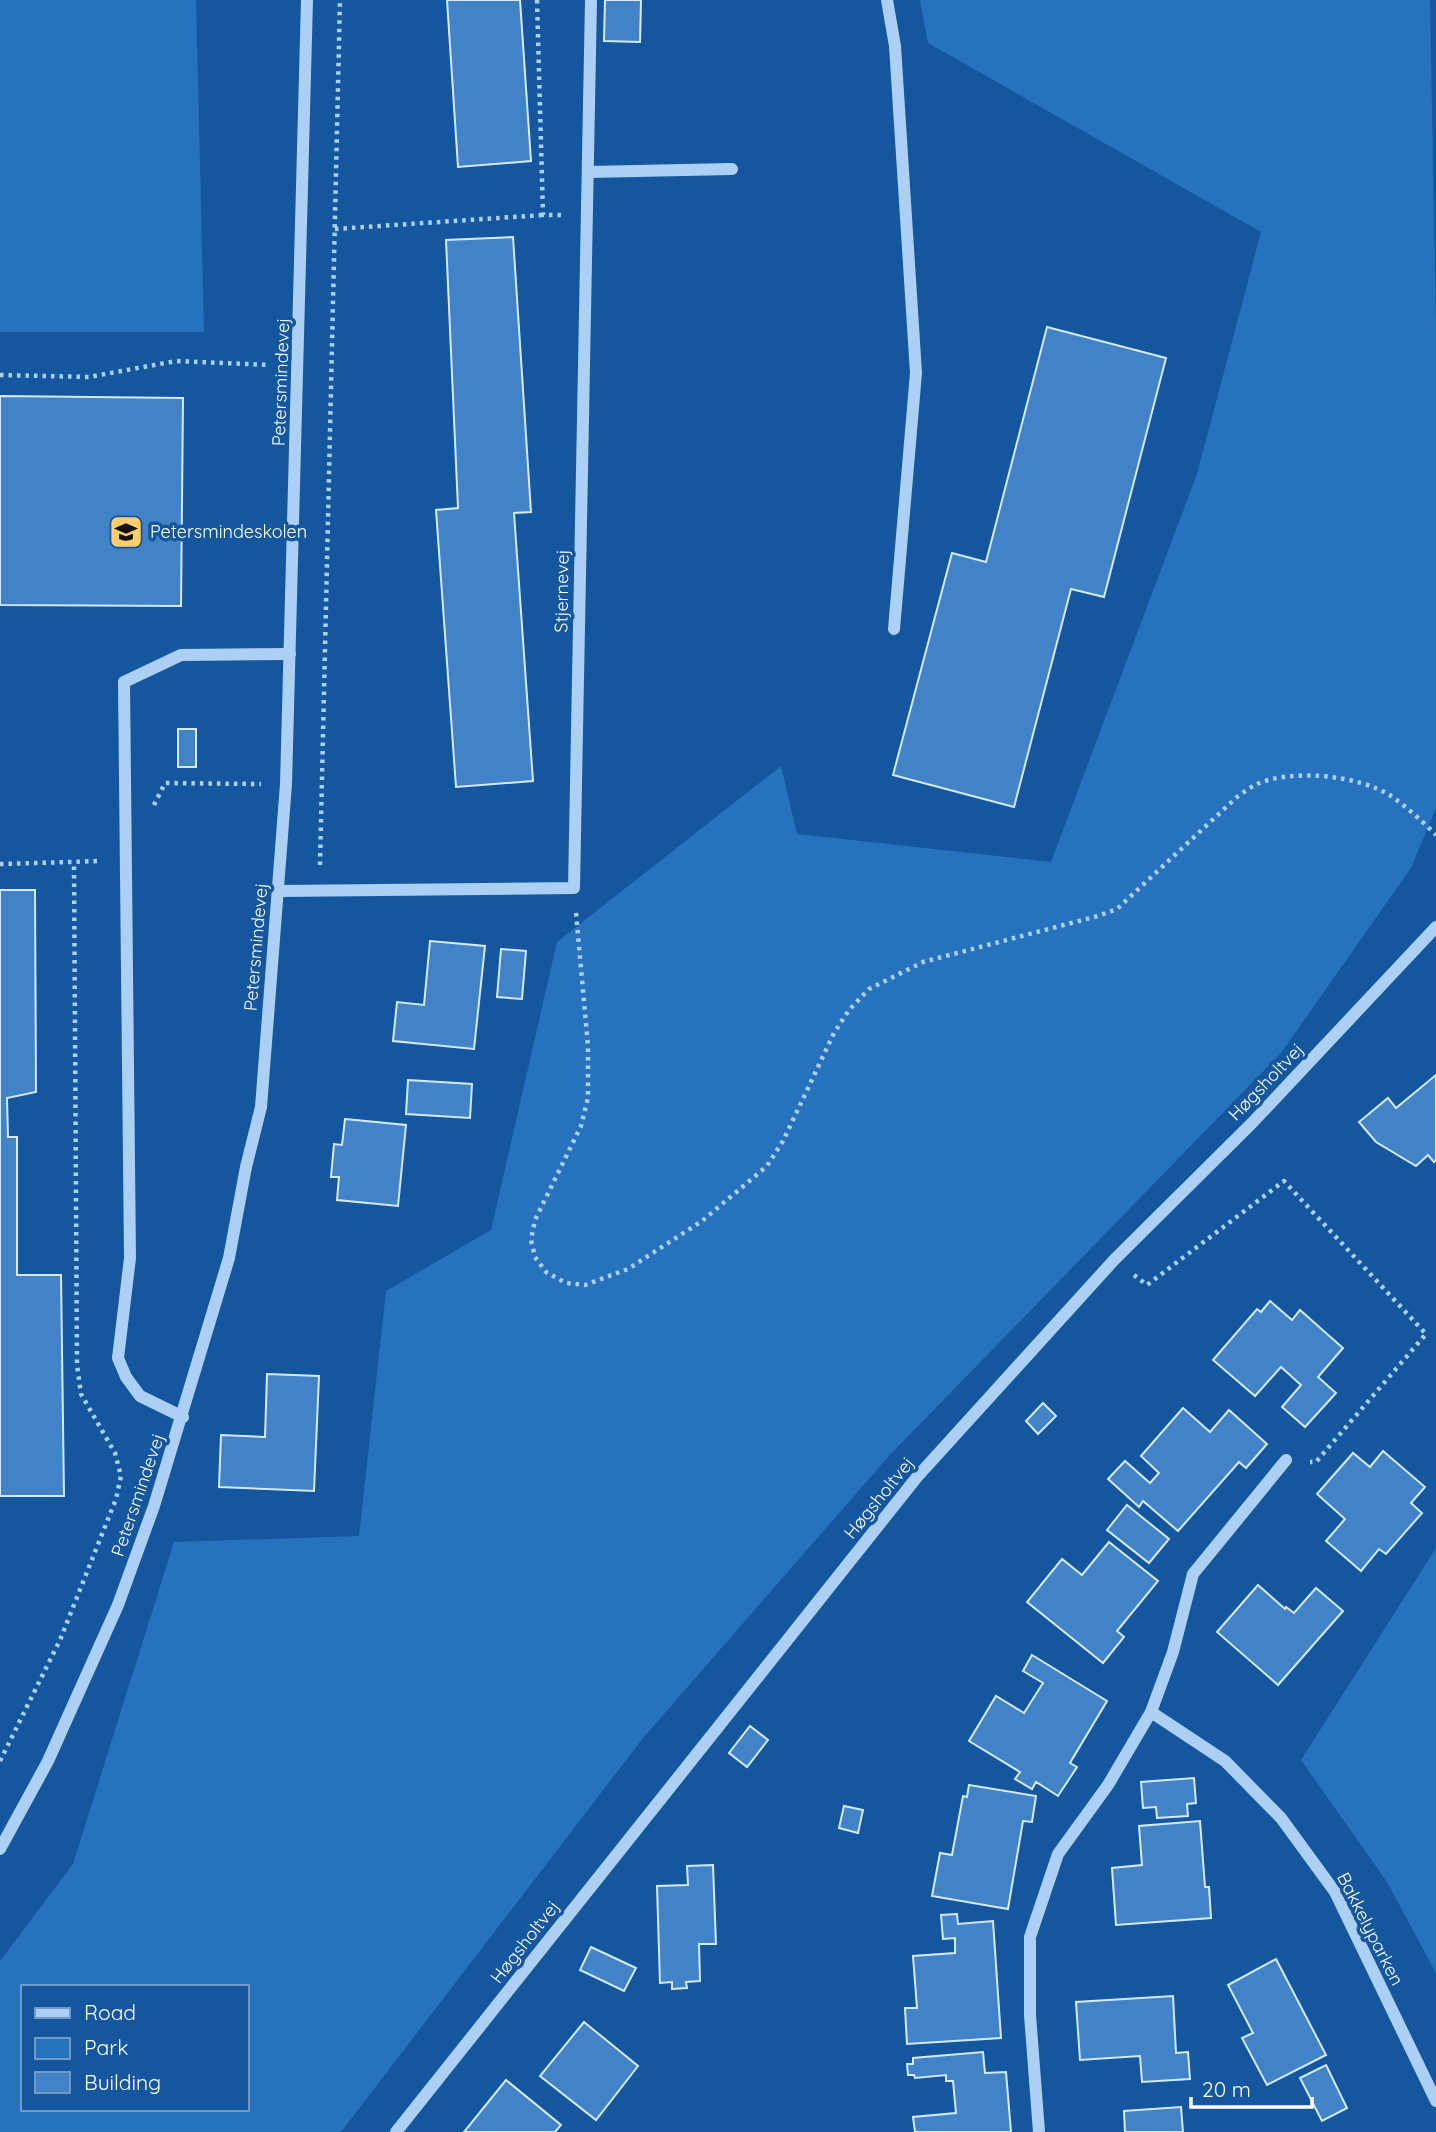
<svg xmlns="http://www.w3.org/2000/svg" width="1436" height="2132" font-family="Quicksand,sans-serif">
<rect width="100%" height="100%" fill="#14579e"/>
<g fill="#2772bc" fill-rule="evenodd">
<polygon points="0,0 196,0 204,332 0,332"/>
<path d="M920,0H1430L1436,329V808L1411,868L1281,1053L888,1457L643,1738L341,2132H0V1961L73,1864L174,1542L359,1536L386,1291L491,1230L557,942L781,766L797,834L1051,862L1197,474L1261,232L928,43ZM23,1987H247V2109H23Z"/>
<polygon points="1436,1548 1436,1973 1387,1882 1301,1760"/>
</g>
<g fill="#4183c6" stroke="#d4e9fd" stroke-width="2">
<polygon points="447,0 520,0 531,161 458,167"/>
<polygon points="605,0 641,0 640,42 604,41"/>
<polygon points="513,237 531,512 514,513 533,781 456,787 436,510 458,508 446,240"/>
<polygon points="1047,327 1166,358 1104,597 1071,589 1014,807 893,775 952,553 986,562"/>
<polygon points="0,396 183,398 181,606 0,605"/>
<rect x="178" y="729" width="18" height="38"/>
<polygon points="0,890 35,890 36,1092 7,1098 8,1137 17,1137 17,1275 61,1275 64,1496 0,1496"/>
<polygon points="430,941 485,946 474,1049 393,1041 397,1002 424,1005"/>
<polygon points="501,949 526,951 522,999 497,997"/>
<polygon points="1436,1075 1436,1160 1434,1162 1428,1155 1416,1166 1376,1142 1359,1122 1388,1098 1396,1108"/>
<polygon points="408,1080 472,1084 470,1118 406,1114"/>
<polygon points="345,1119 406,1125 398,1206 337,1200 339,1177 331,1177 334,1144 342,1145"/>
<polygon points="1270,1301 1292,1320 1300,1310 1343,1348 1318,1377 1336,1393 1305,1427 1282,1407 1301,1385 1281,1367 1255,1396 1213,1360 1257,1309 1261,1312"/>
<polygon points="267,1374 319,1376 314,1491 219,1487 221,1435 265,1437"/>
<polygon points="1043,1403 1056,1416 1038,1434 1026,1421"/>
<polygon points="1183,1408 1210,1432 1229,1410 1267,1444 1246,1468 1239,1462 1178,1531 1143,1501 1139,1507 1108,1479 1125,1461 1150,1483 1159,1473 1141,1456"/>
<polygon points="1383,1451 1425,1487 1411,1503 1422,1513 1386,1554 1379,1549 1361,1571 1326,1541 1345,1519 1317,1494 1353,1453 1370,1467"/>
<polygon points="1127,1505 1169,1539 1149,1563 1107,1530"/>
<polygon points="1109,1542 1158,1581 1117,1631 1124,1637 1103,1663 1027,1602 1062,1559 1082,1575"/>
<polygon points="1258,1585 1285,1609 1286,1607 1294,1613 1316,1588 1343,1611 1278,1685 1217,1632"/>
<polygon points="1032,1655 1107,1701 1070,1763 1077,1767 1058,1796 1036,1782 1032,1789 1015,1779 1020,1772 969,1741 996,1696 1024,1713 1043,1683 1023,1671"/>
<polygon points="750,1726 768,1740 747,1767 729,1753"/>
<polygon points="1194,1778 1196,1803 1187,1804 1188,1816 1157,1818 1156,1807 1143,1808 1141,1782"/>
<polygon points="969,1785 1036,1796 1032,1822 1023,1821 1008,1909 932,1896 940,1853 952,1855 963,1796 967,1797"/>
<polygon points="844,1806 863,1810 858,1833 839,1828"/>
<polygon points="1200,1821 1205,1887 1209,1887 1211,1918 1116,1925 1112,1868 1142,1865 1139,1826"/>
<polygon points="713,1865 716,1944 699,1944 700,1981 686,1982 687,1988 672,1989 672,1982 660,1983 657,1886 688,1885 687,1866"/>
<polygon points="957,1914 958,1924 993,1921 1001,2038 907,2044 905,2008 917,2008 913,1956 955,1953 955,1938 943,1939 941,1915"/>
<polygon points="591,1947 636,1968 624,1991 580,1970"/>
<polygon points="1276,1959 1326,2055 1267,2085 1242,2038 1253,2033 1228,1985"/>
<polygon points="1173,1996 1176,2053 1188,2052 1190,2079 1142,2082 1140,2056 1080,2060 1076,2002"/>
<polygon points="584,2022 638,2066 596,2120 540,2076"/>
<polygon points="983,2052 985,2073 1006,2072 1011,2132 915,2132 913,2117 956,2113 953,2081 946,2081 946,2075 915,2078 914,2075 908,2075 907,2064 913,2064 913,2058"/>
<polygon points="1326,2065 1347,2108 1322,2121 1300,2078"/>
<polygon points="506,2080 561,2125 555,2132 464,2132"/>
<polygon points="1181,2107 1183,2132 1125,2132 1124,2111"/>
</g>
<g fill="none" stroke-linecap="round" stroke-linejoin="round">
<g stroke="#abd0f4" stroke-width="4.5" stroke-dasharray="3.5 5" stroke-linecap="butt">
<polyline points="537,0 543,215 562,215"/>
<polyline points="335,229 543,215"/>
<polyline points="0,375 89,377 176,361 270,365"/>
<polyline points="154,805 165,783 261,784"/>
<polyline points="0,864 101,861"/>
<polyline points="320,865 340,0"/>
<path d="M576,913L588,1046V1098L581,1126L535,1220L531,1240L535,1257L546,1272L566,1283L585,1285L628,1269L702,1221L767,1166L783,1141L834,1033L849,1010L869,989L923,962L1098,916L1117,909L1237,797C1243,793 1249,788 1255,785C1290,768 1359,775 1391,796C1407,807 1423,822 1436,835"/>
<polyline points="1134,1275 1147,1285 1284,1181 1426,1334 1316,1462 1310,1462"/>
<polyline points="0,1761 60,1640 116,1499 121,1476 115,1453 81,1394 77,1365 74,863"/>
</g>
<g stroke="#abd0f4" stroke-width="12">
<polyline points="887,0 895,46 916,373 894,629"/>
<polyline points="588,172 732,169"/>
<polyline points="278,891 574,888 591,0"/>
<polyline points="183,1417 140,1396 126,1377 118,1358 130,1258 124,682 181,655 290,654"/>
<polyline points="1151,1712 1225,1761 1281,1818 1335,1892 1436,2101"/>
<polyline points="0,1849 48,1761 118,1605 154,1506 229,1258 246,1167 261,1107 286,784 307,0"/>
<polyline points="396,2132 917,1477 1114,1260 1253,1122 1436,927"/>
<polyline points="1039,2132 1030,2015 1030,1937 1058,1854 1108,1785 1151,1712 1173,1652 1193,1574 1286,1460"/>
</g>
</g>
<defs>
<symbol id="school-square" viewBox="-11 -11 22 22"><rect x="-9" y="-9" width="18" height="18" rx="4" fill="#ffce6e" stroke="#14579e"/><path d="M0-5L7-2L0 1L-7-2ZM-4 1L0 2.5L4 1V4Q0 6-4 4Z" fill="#111"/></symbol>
</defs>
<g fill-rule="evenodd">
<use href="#school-square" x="107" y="513" width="38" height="38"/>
</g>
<g text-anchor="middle" stroke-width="7" stroke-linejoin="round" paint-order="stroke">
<g font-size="18" fill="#fff" stroke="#14579e">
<text transform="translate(281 382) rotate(-88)" y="6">Petersmindevej</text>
<text transform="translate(562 591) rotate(-89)" y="6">Stjernevej</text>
<text transform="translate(256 947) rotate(-85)" y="6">Petersmindevej</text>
<text transform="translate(1266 1082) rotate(-46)" y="6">Høgsholtvej</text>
<text transform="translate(138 1495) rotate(-71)" y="6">Petersmindevej</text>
<text transform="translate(879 1498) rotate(-51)" y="6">Høgsholtvej</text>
<text transform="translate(1370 1929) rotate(63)" y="6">Bakkelyparken</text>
<text transform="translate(525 1942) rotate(-52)" y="6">Høgsholtvej</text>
</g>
<g font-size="18" fill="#fff" stroke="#14579e" text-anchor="start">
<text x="150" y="538">Petersmindeskolen</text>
</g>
</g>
<rect x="21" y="1985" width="228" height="126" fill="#14579e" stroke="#729ac5" stroke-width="2"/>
<rect x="35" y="2008" width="35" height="10" fill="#abd0f4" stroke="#729ac5" stroke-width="2"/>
<text x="84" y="2020" font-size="21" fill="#ffffff">Road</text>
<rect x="35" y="2038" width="35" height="21" fill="#2772bc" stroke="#729ac5" stroke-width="2"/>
<text x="84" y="2055" font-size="21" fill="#ffffff">Park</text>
<rect x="35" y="2072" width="35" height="21" fill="#4183c6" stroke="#729ac5" stroke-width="2"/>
<text x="84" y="2090" font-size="21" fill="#ffffff">Building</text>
<path d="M1191 2097v10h121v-10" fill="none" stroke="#ffffff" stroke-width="3.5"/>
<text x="1202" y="2097" font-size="21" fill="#ffffff" stroke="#14579e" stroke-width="5" paint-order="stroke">20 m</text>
</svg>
